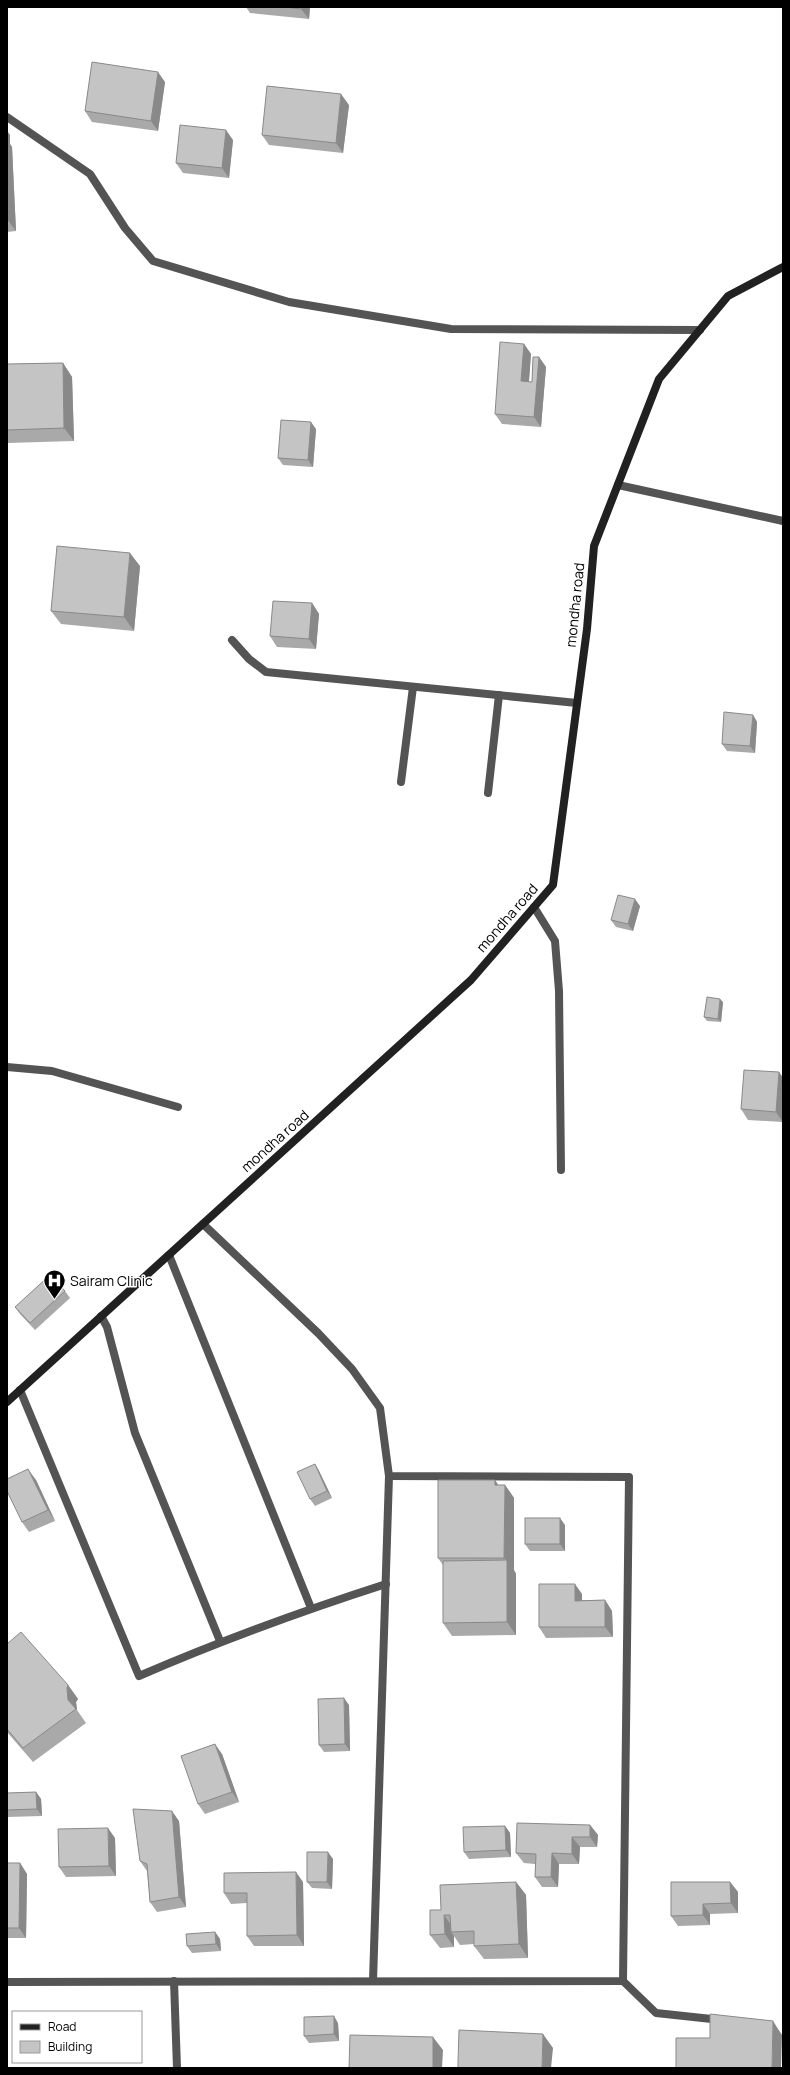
<svg xmlns="http://www.w3.org/2000/svg" width="790" height="2075" font-family="Manrope,sans-serif">
<rect width="100%" height="100%" fill="#fff"/>
<g fill="none" stroke-linecap="round" stroke-linejoin="round">
<g stroke="#545454" stroke-width="8">
<polyline points="7,117 90,174 125,228 153,261 289,302 451,329 700,330"/>
<polyline points="618,485 783,521"/>
<polyline points="232,640 249,659 266,672 577,703"/>
<polyline points="401,782 413,687"/>
<polyline points="488,793 499,695"/>
<polyline points="534,907 555,941 559,991 561,1170"/>
<polyline points="7,1067 52,1071 178,1107"/>
<polyline points="169,1255 311,1608"/>
<polyline points="101,1316 107,1327 135,1433 220,1641"/>
<path d="M20,1390L139,1676C220,1641 302,1611 386,1584"/>
<polyline points="174,1981 177,2068"/>
<polyline points="373,1981 389,1476"/>
<polyline points="623,1981 656,2013 721,2020"/>
<polyline points="7,1982 623,1981 629,1477 389,1476 380,1408 352,1369 318,1333 203,1224"/>
</g>
<polyline stroke="#212121" stroke-width="8" points="7,1402 471,980 553,885 587,629 594,546 659,379 728,296 783,267"/>
</g>
<g fill="#a9a9a9">
<polygon points="246,7 310,7 309,19 250,13"/>
<polygon points="165,82 158,131 92,122 85,111"/>
<polygon points="349,105 343,153 269,145 262,135"/>
<polygon points="7,131 10,135 10,144 12,147 16,231 7,232"/>
<polygon points="233,140 229,178 183,173 176,163"/>
<polygon points="524,344 531,354 529,382 532,382 539,357 546,367 541,427 502,424 495,414"/>
<polygon points="63,363 72,377 74,441 7,443 7,364"/>
<polygon points="316,429 313,467 283,465 278,458"/>
<polygon points="140,566 134,631 61,624 51,611"/>
<polygon points="312,603 319,614 316,649 277,647 270,636"/>
<polygon points="753,715 757,722 755,753 727,751 722,744"/>
<polygon points="640,906 633,931 616,927 611,920"/>
<polygon points="723,1002 721,1022 707,1021 704,1017"/>
<polygon points="779,1072 783,1078 783,1122 748,1120 741,1109"/>
<polygon points="65,1291 70,1298 35,1330 20,1314 15,1307"/>
<polygon points="315,1464 319,1471 332,1498 315,1506 310,1499"/>
<polygon points="36,1480 55,1521 29,1532 22,1522"/>
<polygon points="495,1480 498,1485 505,1485 514,1498 514,1570 516,1574 516,1635 452,1636 443,1623 443,1565 438,1558"/>
<polygon points="565,1525 565,1551 530,1551 525,1544"/>
<polygon points="582,1594 582,1600 605,1600 612,1611 613,1637 546,1638 539,1627"/>
<polygon points="7,1644 68,1685 78,1699 76,1702 77,1710 86,1723 33,1762 7,1732"/>
<polygon points="349,1705 350,1751 324,1752 319,1745"/>
<polygon points="222,1754 239,1802 205,1814 198,1804"/>
<polygon points="36,1792 41,1799 42,1816 7,1817 7,1793"/>
<polygon points="179,1821 186,1907 157,1912 150,1902 147,1871 140,1861"/>
<polygon points="590,1825 598,1835 597,1847 580,1847 579,1864 559,1864 558,1887 542,1887 535,1877 535,1864 524,1863 516,1853"/>
<polygon points="505,1826 510,1833 511,1857 469,1859 464,1852"/>
<polygon points="115,1838 116,1876 66,1877 59,1867"/>
<polygon points="333,1859 332,1889 312,1888 307,1882"/>
<polygon points="7,1863 20,1863 27,1874 26,1938 7,1938"/>
<polygon points="303,1882 304,1946 254,1946 247,1936 247,1903 231,1904 224,1893"/>
<polygon points="516,1882 526,1895 528,1958 484,1959 474,1946 474,1944 460,1945 454,1936 454,1947 440,1948 430,1935 441,1910"/>
<polygon points="730,1882 738,1892 738,1913 710,1914 710,1925 678,1926 671,1916"/>
<polygon points="215,1932 220,1939 221,1951 192,1953 187,1946"/>
<polygon points="338,2023 339,2041 309,2043 304,2036"/>
</g>
<g fill="#898989">
<polygon points="302,7 310,7 309,19 301,9"/>
<polygon points="158,72 165,82 158,131 151,121"/>
<polygon points="341,94 349,105 343,153 336,143"/>
<polygon points="226,130 233,140 229,178 222,168"/>
<polygon points="7,131 10,135 10,144 12,147 16,231 7,219"/>
<polygon points="524,344 531,354 528,392 521,381"/>
<polygon points="539,357 546,367 541,427 534,417"/>
<polygon points="63,363 72,377 74,441 64,428"/>
<polygon points="311,422 316,429 313,467 308,460"/>
<polygon points="130,553 140,566 134,631 124,617"/>
<polygon points="312,603 319,614 316,649 309,639"/>
<polygon points="753,715 757,722 755,753 750,746"/>
<polygon points="635,899 640,906 633,931 628,924"/>
<polygon points="720,999 723,1002 721,1022 718,1019"/>
<polygon points="779,1072 783,1078 783,1122 776,1112"/>
<polygon points="315,1464 319,1471 332,1498 327,1491"/>
<polygon points="28,1469 36,1480 55,1521 48,1510"/>
<polygon points="495,1480 504,1494 495,1485"/>
<polygon points="505,1485 514,1498 514,1570 516,1574 516,1635 507,1622 507,1561 504,1558"/>
<polygon points="560,1518 565,1525 565,1551 560,1544"/>
<polygon points="575,1584 582,1594 582,1611 575,1601"/>
<polygon points="605,1600 612,1611 613,1637 605,1627"/>
<polygon points="68,1685 78,1699 76,1702 77,1710 68,1700 67,1688"/>
<polygon points="344,1698 349,1705 350,1751 345,1744"/>
<polygon points="215,1744 222,1754 239,1802 232,1792"/>
<polygon points="36,1792 41,1799 42,1816 37,1809"/>
<polygon points="172,1811 179,1821 186,1907 179,1897"/>
<polygon points="590,1825 598,1835 597,1847 590,1837"/>
<polygon points="505,1826 510,1833 511,1857 506,1850"/>
<polygon points="108,1828 115,1838 116,1876 109,1866"/>
<polygon points="572,1837 580,1847 579,1864 572,1854"/>
<polygon points="328,1852 333,1859 332,1889 327,1882"/>
<polygon points="552,1853 559,1864 558,1887 551,1877"/>
<polygon points="20,1863 27,1874 26,1938 19,1928"/>
<polygon points="296,1872 303,1882 304,1946 297,1935"/>
<polygon points="516,1882 526,1895 528,1958 519,1944"/>
<polygon points="730,1882 738,1892 738,1913 731,1903"/>
<polygon points="703,1904 710,1914 710,1925 703,1915"/>
<polygon points="444,1915 453,1928 451,1932 454,1936 454,1947 445,1934"/>
<polygon points="215,1932 220,1939 221,1951 216,1944"/>
<polygon points="334,2016 338,2023 339,2041 334,2034"/>
<polygon points="773,2021 782,2035 781,2068 772,2068"/>
<polygon points="543,2034 553,2048 551,2068 542,2068"/>
<polygon points="433,2037 443,2050 442,2068 433,2068"/>
</g>
<g fill="#c4c4c4" stroke="#898989">
<polygon points="285,7 302,7 301,9"/>
<polygon points="92,62 158,72 151,121 85,111"/>
<polygon points="267,86 341,94 336,143 262,135"/>
<polygon points="180,125 226,130 222,168 176,163"/>
<polygon points="500,342 524,344 521,381 532,382 533,357 539,357 534,417 495,414"/>
<polygon points="63,363 64,428 7,430 7,364"/>
<polygon points="281,420 311,422 308,460 278,458"/>
<polygon points="57,546 130,553 124,617 51,611"/>
<polygon points="273,601 312,603 309,639 270,636"/>
<polygon points="724,712 753,715 750,746 722,744"/>
<polygon points="618,895 635,899 628,924 611,920"/>
<polygon points="707,997 720,999 718,1019 704,1017"/>
<polygon points="744,1070 779,1072 776,1112 741,1109"/>
<polygon points="50,1275 65,1291 30,1323 15,1307"/>
<polygon points="315,1464 327,1491 310,1499 297,1472"/>
<polygon points="28,1469 48,1510 22,1522 7,1491 7,1479"/>
<polygon points="438,1480 495,1480 495,1485 505,1485 504,1558 438,1558"/>
<rect x="525" y="1518" width="35" height="26"/>
<polygon points="507,1560 507,1622 443,1623 443,1561"/>
<polygon points="539,1584 575,1584 575,1601 605,1600 605,1627 539,1627"/>
<polygon points="21,1632 68,1685 67,1688 68,1700 76,1709 23,1748 7,1729 7,1644"/>
<polygon points="344,1698 345,1744 319,1745 318,1699"/>
<polygon points="215,1744 232,1792 198,1804 181,1756"/>
<polygon points="36,1792 37,1809 7,1810 7,1793"/>
<polygon points="133,1809 172,1811 179,1897 150,1902 147,1864 140,1861"/>
<polygon points="517,1823 590,1825 590,1837 572,1837 572,1854 552,1853 551,1877 535,1877 536,1854 516,1853"/>
<polygon points="505,1826 506,1850 464,1852 463,1827"/>
<polygon points="108,1828 109,1866 59,1867 58,1829"/>
<polygon points="307,1852 328,1852 327,1882 307,1882"/>
<polygon points="7,1863 20,1863 19,1928 7,1928"/>
<polygon points="296,1872 297,1935 247,1936 247,1893 224,1893 224,1873"/>
<polygon points="516,1882 519,1944 474,1946 474,1931 451,1932 450,1915 444,1915 445,1934 430,1935 430,1910 441,1910 440,1885"/>
<polygon points="671,1882 730,1882 731,1903 703,1904 703,1915 671,1916"/>
<polygon points="215,1932 216,1944 187,1946 186,1934"/>
<polygon points="710,2014 773,2021 772,2068 676,2068 676,2038 710,2038"/>
<polygon points="334,2016 334,2034 304,2036 304,2017"/>
<polygon points="459,2030 543,2034 542,2068 458,2068 458,2062"/>
<polygon points="350,2035 433,2037 433,2068 349,2068"/>
</g>
<defs>
<symbol id="hospital-pin" viewBox="-11 -11 22 30"><path d="M0 17L-7.5 6A9.5 9.5 0 1 1 7.5 6Z" fill="#000" stroke="#fff"/><path d="M-5-5h3v3.5h4V-5h3V5h-3V1.5h-4V5h-3Z" fill="#fff"/></symbol>
</defs>
<g fill-rule="evenodd">
<use href="#hospital-pin" x="42" y="1268" width="25" height="34"/>
</g>
<g text-anchor="middle" stroke-width="3" stroke-linejoin="round" paint-order="stroke">
<g font-size="14" fill="#000" stroke="#fff">
<text transform="translate(575 605) rotate(-84)" y="5">mondha road</text>
<text transform="translate(507 918) rotate(-49)" y="5">mondha road</text>
<text transform="translate(275 1141) rotate(-42)" y="5">mondha road</text>
</g>
<g font-size="14" fill="#000" stroke="#fff" text-anchor="start">
<text x="70" y="1286">Sairam Clinic</text>
</g>
</g>
<rect width="790" height="2075" fill="none" stroke="#000000" stroke-width="16"/>
<rect x="12" y="2011" width="130" height="52" fill="#ffffff" stroke="#999999"/>
<rect x="20" y="2024" width="20" height="6" fill="#212121" stroke="#999999"/>
<text x="48" y="2031" font-size="12" fill="#000000">Road</text>
<rect x="20" y="2041" width="20" height="12" fill="#c4c4c4" stroke="#999999"/>
<text x="48" y="2051" font-size="12" fill="#000000">Building</text>
</svg>
